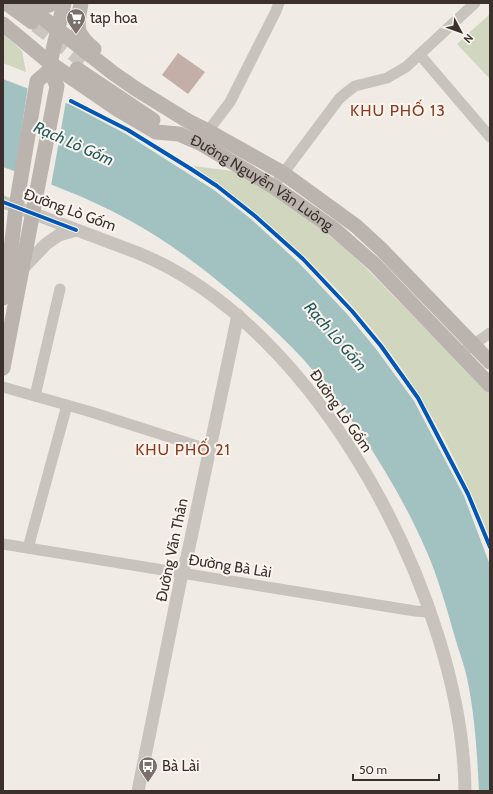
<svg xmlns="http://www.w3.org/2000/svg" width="493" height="794" font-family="Cabin,sans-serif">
<rect width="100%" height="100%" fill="#f0ebe5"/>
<g fill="#d1d6bf">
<polygon points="490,14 490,79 457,44"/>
<polygon points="3,33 22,51 26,72 3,63"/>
<path d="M193,166L240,172L296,209L347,250L366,268L490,394V538C470,490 448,442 420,397C366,307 279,227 193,166Z"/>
</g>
<path fill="#a1c2c1" d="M3,79L71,105L126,134L214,190L251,219L299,263L348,315L376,349L414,401L464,496L490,565V791H479C477,753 475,716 467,678C464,663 458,649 454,634C446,606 438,577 426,550C397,483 352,415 304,360C281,335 256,313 230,291C198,264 164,239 127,219C87,197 46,182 3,167Z"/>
<polygon fill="#f0ebe5" points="28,86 66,101 51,186 15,174"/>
<polygon fill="#c3afa7" points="178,53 205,72 188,94 162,75"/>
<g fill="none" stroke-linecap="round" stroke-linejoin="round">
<polyline stroke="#ccc6c0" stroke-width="15" stroke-dasharray="15 8" stroke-linecap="butt" points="36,25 84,62"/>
<g stroke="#c9c3be" stroke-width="11">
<polyline points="420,55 490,137"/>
<polyline points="208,131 230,102 276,11 279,3"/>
<polyline points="279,179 339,99 347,92 355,86 387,78 406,67 475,3"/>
<polyline points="460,354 490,333"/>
<polyline points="3,387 88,411 210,450"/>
<polyline points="35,396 60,289"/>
<polyline points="3,544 415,611 429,612"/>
<polyline points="28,548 67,405"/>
</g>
<g stroke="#c9c3be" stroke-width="13">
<path d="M3,202L138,253C319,326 463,602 465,791"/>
<polyline points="22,269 46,244 59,235 76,230"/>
<polyline points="138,791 182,573 187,557 238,315"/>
</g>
<g stroke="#bab3ae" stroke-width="15">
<polyline points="6,3 32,22"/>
<polyline points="24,3 113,73 136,89 188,121 208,131 283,173 356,226 381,249 490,362"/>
<path d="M37,3C43,6 47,7 53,3"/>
<path d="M81,3C77,27 74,32 94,49"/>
<path id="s1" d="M3,24L50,63L117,109L156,132L179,134L200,143L274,187L334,229L374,264L490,385"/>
<polyline points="77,69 153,120"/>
<polyline points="3,298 9,266 16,207 37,81 50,70"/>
<polyline points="3,368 57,86 50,70 50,63 64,3"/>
</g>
<defs>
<g id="cycleway">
<polyline points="71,101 128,130 191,169 217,186 255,216 303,259 352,311 381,346 418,398 468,494 490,547"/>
<polyline points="3,202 76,230"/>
</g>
</defs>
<use href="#cycleway" stroke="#fbf5ee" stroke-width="6"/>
<use href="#cycleway" stroke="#0057b8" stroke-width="4"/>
</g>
<defs>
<symbol id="supermarket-pin" viewBox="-11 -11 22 30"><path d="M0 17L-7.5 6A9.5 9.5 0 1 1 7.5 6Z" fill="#7a716c" stroke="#fbf5ee"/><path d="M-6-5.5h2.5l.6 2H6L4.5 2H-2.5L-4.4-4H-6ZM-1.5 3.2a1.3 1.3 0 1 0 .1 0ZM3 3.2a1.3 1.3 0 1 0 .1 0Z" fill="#fff"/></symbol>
<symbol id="bus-pin" viewBox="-11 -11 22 30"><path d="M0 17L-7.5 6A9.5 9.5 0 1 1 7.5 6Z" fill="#7a716c" stroke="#fbf5ee"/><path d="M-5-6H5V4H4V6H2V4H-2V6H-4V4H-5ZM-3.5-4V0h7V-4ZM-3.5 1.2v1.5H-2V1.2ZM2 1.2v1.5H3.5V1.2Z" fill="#fff"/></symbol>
</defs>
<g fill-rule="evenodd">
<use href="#supermarket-pin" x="65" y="7" width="22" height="30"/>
<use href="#bus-pin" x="137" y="755" width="22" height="30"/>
</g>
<g text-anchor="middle" stroke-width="4" stroke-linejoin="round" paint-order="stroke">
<g font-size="15" fill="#3b302b" stroke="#fbf5ee" text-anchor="start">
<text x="90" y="23">tap hoa</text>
<text x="162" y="771">Bà Lài</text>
</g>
<g font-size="15" fill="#3b302b" stroke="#fbf5ee">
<text dy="5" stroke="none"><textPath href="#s1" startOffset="307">Đường Nguyễn Văn Luông</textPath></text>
<text transform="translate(70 210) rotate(20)" y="5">Đường Lò Gốm</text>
<text transform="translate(341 411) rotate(55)" y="5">Đường Lò Gốm</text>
<text transform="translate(172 550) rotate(-78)" y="5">Đường Văn Thân</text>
<text transform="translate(230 566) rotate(9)" y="5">Đường Bà Lài</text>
</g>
<g font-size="16" letter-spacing="1" fill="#8c3b22" stroke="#fbf5ee">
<text x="398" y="116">KHU PHỐ 13</text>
<text x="183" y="455">KHU PHỐ 21</text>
</g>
<g font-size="16" font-style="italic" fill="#1f5a5e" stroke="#fbf5ee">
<text transform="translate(74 143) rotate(24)" y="6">Rạch Lò Gốm</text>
<text transform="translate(336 336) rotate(49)" y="6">Rạch Lò Gốm</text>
</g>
</g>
<rect width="493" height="794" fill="none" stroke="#3b302b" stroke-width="8"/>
<g transform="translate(461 32) rotate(131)" stroke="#fbf5ee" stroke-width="3" paint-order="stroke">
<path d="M0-3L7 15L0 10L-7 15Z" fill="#3b302b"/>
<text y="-6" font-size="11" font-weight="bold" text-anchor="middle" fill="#3b302b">N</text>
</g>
<path d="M353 774v6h86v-6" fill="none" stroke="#3b302b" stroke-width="2"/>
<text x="359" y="774" font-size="12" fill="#3b302b" stroke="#fbf5ee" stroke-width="3" paint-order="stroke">50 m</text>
</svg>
